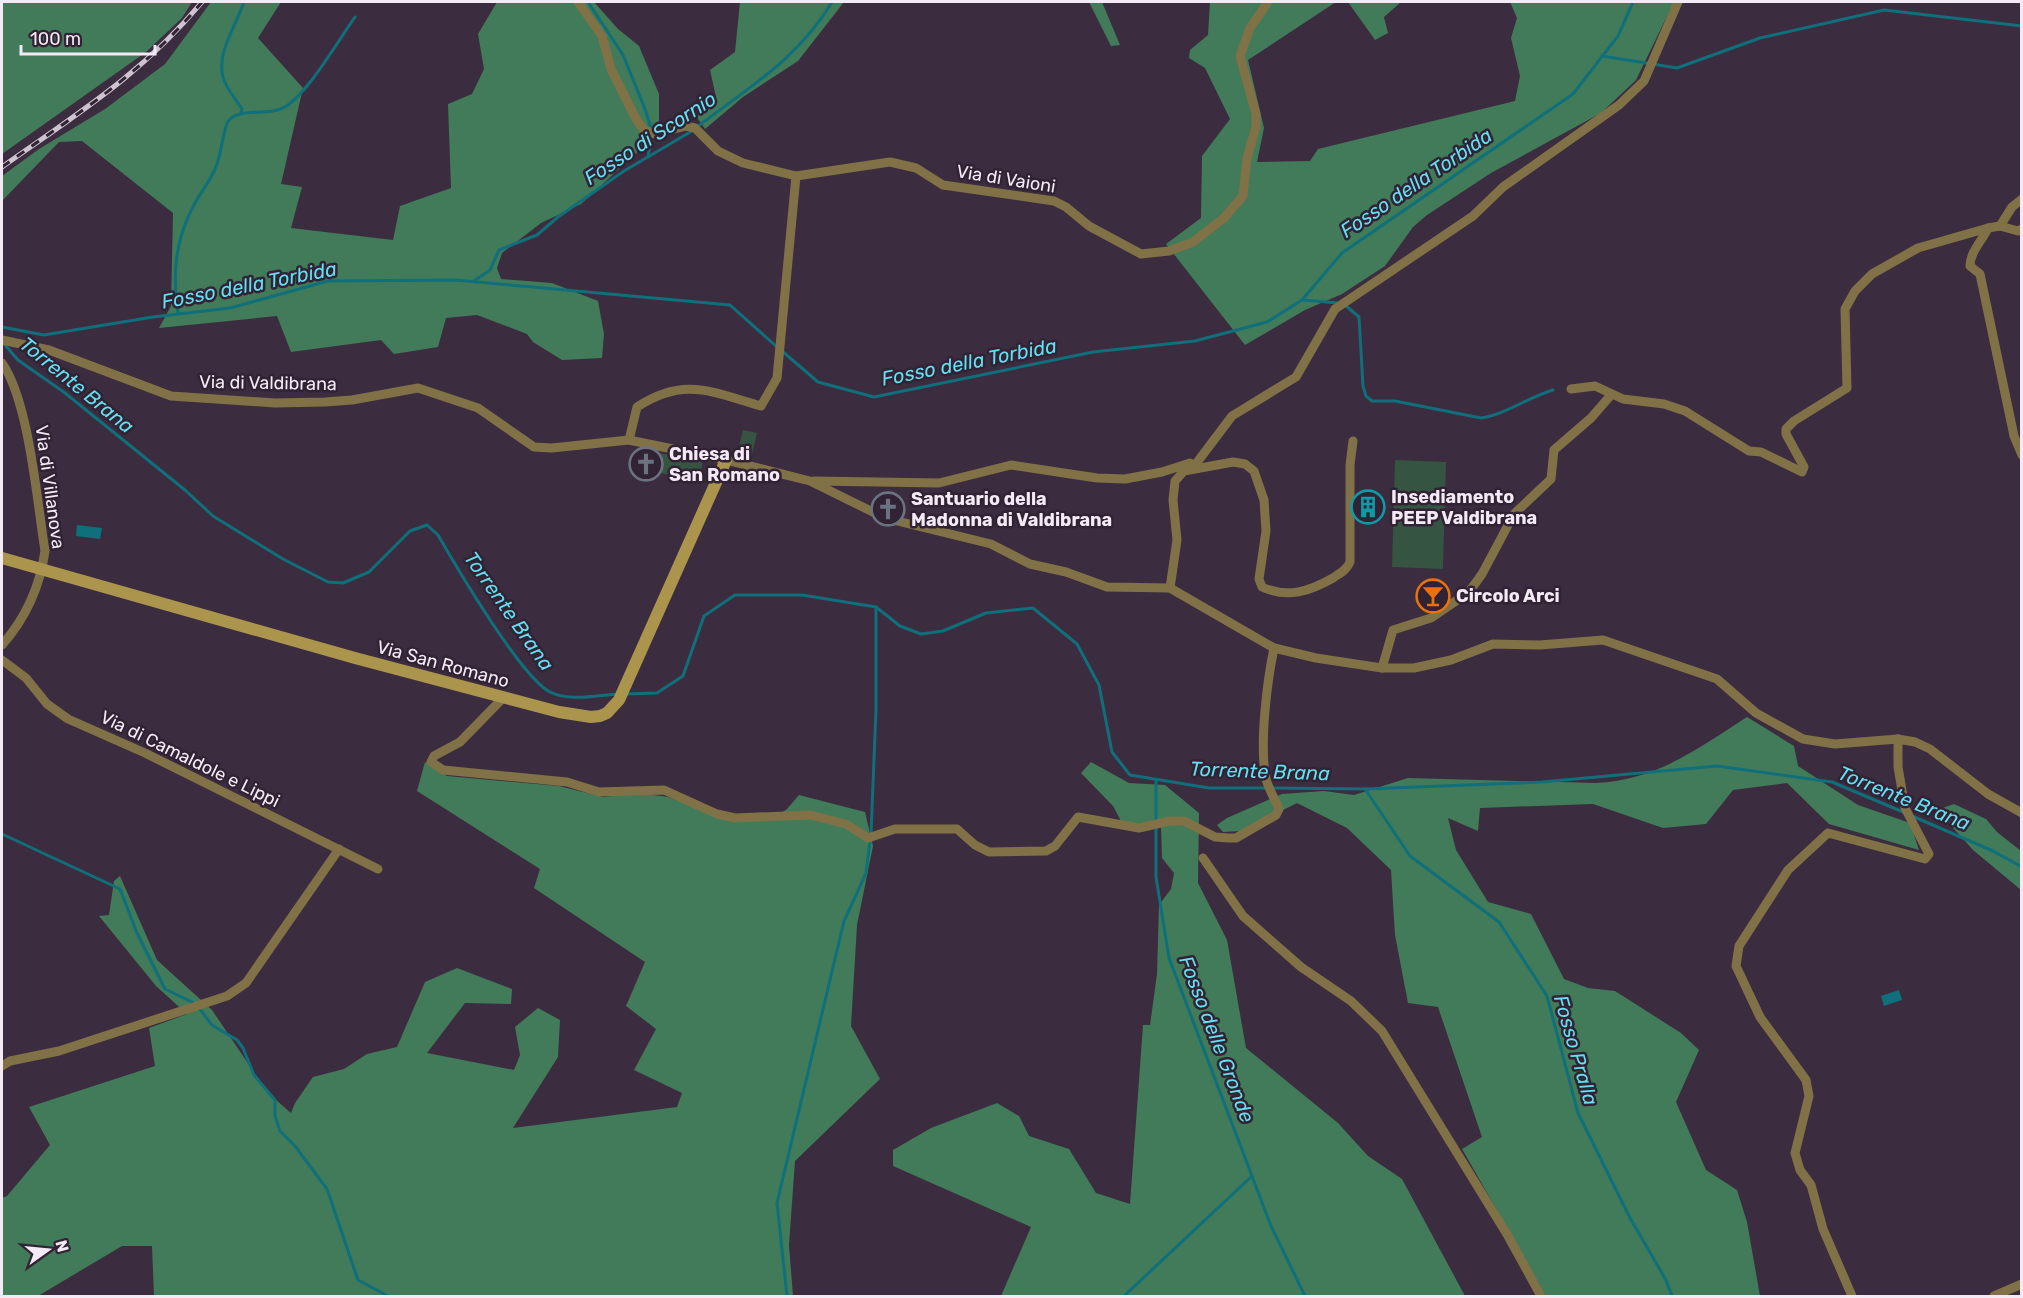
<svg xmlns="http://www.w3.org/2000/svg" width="2023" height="1298" font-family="Rubik,sans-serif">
<rect width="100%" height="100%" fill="#3c2c3f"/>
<g fill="#355441">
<polygon points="743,430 757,433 751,458 737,455"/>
<polygon points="658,453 703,461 699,481 661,473 661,464 657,464"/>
<polygon points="1395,460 1446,462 1443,569 1392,567"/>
</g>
<g fill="#417b59">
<polygon points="2,2 192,2 182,18 146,52 2,154"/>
<polygon points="211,2 281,2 258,38 303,88 281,184 302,187 291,228 393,240 400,206 451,188 448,104 472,94 484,69 478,34 497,2 594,2 618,29 639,46 659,94 659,122 644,146 581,204 541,223 502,253 497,268 501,279 552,283 598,301 604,334 602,358 562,360 533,342 527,334 477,315 446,318 438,347 394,354 381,340 291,352 277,316 159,328 171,306 173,213 82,141 59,142 2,201 2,176 39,149 105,109 165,64"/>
<polygon points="740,2 844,2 798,61 743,97 705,129 696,116 716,97 710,70 735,52"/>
<polygon points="1089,2 1102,2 1120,45 1111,46"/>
<polygon points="1210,2 1336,2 1248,60 1264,128 1257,162 1310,161 1318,149 1515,101 1520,76 1511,38 1517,18 1510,2 1674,2 1636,80 1601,113 1491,173 1427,215 1413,227 1385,266 1342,294 1305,310 1245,345 1166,244 1201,218 1202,156 1230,119 1205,68 1189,58 1190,50 1208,35"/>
<polygon points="1348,2 1401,2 1384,17 1388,33 1375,40"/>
<path d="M1747,717L1794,746L1798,766L1858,805L1910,823L1919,850L1829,824L1787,783L1733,790L1706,824L1663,828L1593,804L1480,808L1478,831L1448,818L1456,850L1488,902L1531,914L1564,979L1588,988L1615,991L1681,1033L1699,1050L1676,1102L1706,1170L1737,1190L1747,1222L1760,1296H1546L1462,1149L1482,1137L1438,1007L1408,1003L1395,935L1391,870L1347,828L1297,803L1241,831L1223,832L1217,825L1227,818L1282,794L1324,791L1354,795L1408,778L1596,783C1657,780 1697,749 1747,717Z"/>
<polygon points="425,762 447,776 559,786 603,797 640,793 668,797 731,820 774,818 787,809 799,795 865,812 873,846 857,925 851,1026 880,1079 795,1161 789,1245 793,1296 154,1296 152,1246 122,1246 38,1296 2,1296 2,1198 7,1196 50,1145 29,1107 155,1066 149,1028 187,1014 156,986 99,916 109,915 114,881 120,876 157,960 212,1010 268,1093 291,1113 295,1103 313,1077 344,1069 367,1054 397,1047 425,982 457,968 512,989 511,1004 465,1003 427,1053 514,1070 520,1055 515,1027 538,1008 560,1020 558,1057 513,1128 677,1107 682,1093 634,1070 656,1029 626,1006 645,962 534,888 540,869 417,791"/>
<polygon points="1091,762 1129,783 1165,785 1199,813 1198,883 1227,940 1246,1048 1338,1123 1368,1156 1402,1179 1465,1296 1001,1296 1031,1227 893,1166 893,1150 931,1128 997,1103 1019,1116 1029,1136 1069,1149 1096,1193 1130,1204 1143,1025 1150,1025 1157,974 1159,905 1171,889 1174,873 1162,858 1161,827 1121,821 1113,806 1081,773"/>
<polygon points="1954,804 1986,819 1997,832 2021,851 2021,890 1973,850 1937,810"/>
</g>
<g fill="#0f707b">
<polygon points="77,525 102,528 100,539 76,536"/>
<polygon points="1899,990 1902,1000 1884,1006 1881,996"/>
</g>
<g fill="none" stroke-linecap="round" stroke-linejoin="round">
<g stroke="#0f707b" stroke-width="3">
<polyline points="588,2 623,55 645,109 652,131 648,157"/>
<polyline points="1602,56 1677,68 1760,38 1884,10 2022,26"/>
<path d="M241,113L242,109C236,99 226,89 223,77C216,54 237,23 244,2"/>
<path d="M697,127C748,88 798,59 832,2"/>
<polyline points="474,281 490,270 499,250 537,235 558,217 624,171 692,131"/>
<polyline points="1303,300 1338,303"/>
<path d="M1345,305L1359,317L1363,386L1366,396L1372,401H1395L1481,418C1504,415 1529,397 1553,390"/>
<path d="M178,314C172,274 175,239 195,203C202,190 212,179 217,164C221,154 224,125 229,120C242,107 268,117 285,107C308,93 338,41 355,17"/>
<polyline points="2,327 44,335 153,317 230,308 328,281 456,280 730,305 777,347"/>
<path d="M5,345L18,360L65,393L185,490L213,516L283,559L328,582L343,583L369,572L410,531L427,525L438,535C457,568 521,677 550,692C570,702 598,695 619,694"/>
<polyline points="782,351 818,382 874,397 1093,352 1195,341 1267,322 1302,300 1342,253 1573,94 1618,36 1633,2"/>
<polyline points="625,694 657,693 683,676 704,616 735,595 802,595 876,607 900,626 921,634 943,631 986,613 1033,608 1077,644 1099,685 1112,752 1130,775 1209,788 1266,788"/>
<polyline points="1156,780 1156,877 1169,958 1271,1226 1305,1296"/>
<polyline points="1273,788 1365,789 1542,782 1717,766 1832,782 1903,812"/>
<polyline points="1365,789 1410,856 1499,922 1547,996 1578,1113 1630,1218 1666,1280 1672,1296"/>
<polyline points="1912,816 1993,851 2022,867"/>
<polyline points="2,834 120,889 137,933 165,989 194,1003"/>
<polyline points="871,834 876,710 876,607"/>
<polyline points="199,1008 212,1025 237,1040 243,1048 254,1075 275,1100 275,1116 280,1131 295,1146 327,1189 358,1280 388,1296"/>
<polyline points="787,1296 777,1203 844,921 866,873 870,841"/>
<polyline points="1124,1296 1252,1176"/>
</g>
<g stroke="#807246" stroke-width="9">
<path d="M578,2L602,36L611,69L636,119L644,130L655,134L686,126L695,128L718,151L743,163L796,176L777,378L761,406C712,392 684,376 637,407L629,440"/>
<polyline points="796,176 890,162 916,168 943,185 1054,201 1066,207 1089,226 1141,254 1169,251 1193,242 1224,218 1243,196 1247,158 1256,127 1256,114 1240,56 1250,28 1268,2"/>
<polyline points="2000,226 2012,207 2022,199"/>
<path d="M1988,228C1982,241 1970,252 1970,266L1980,274L2014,436L2022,455"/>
<polyline points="2,340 49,350 171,396 275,403 325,402 352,400 418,388 478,408 534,447 552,448 629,440 726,460 810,481 885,518 991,544 1030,564 1066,572 1107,587 1170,588 1274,648 1316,658 1382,668 1414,668 1451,660 1493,644 1540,645 1603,640 1717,679 1756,713 1803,739 1835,744 1898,739 1915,742 1930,749 1988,794 2022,813"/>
<path d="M2,363C29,401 37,502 45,551C40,586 25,619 2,645"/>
<polyline points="1571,389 1595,386 1623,399 1664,404 1685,411 1749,451 1761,452 1802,472 1804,467 1786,434 1786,429 1794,421 1847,388 1845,309 1855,291 1872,274 1918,248 1988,228 2000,226 2018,231 2022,229"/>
<polyline points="1192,469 1232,416 1296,377 1335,309 1473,216 1503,187 1619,105 1644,81 1678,2"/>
<polyline points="814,481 939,483 1011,465 1097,478 1125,479 1162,472 1190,463"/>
<path d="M1170,588L1177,540L1173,500L1175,481L1184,471L1233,462L1245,464L1254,471L1264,500L1266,531L1259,579L1262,587C1288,599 1310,591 1333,578C1340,573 1347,570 1350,562V465L1353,441"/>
<polyline points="2,660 26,678 47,704 68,719 145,753 378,869"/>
<polyline points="1382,668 1393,630 1431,618 1469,592 1482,574 1514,514 1551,479 1554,450 1591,418 1611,395"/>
<path d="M502,699L460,742L434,756L431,762L443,770L567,782L599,792L664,790L717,814L735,818L810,815L846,824L868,838L895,829H957L975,845L989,852L1046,851L1055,846L1078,817L1139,828L1170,821H1184L1215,837L1228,838H1236L1276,815L1279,809C1275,799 1269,790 1266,779C1259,745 1267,682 1274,648"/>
<polyline points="1203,858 1243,916 1301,967 1351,1001 1382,1031 1508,1236 1541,1296"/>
<polyline points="2,1066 10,1061 59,1051 227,996 246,983 339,849"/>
<polyline points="1852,1296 1823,1229 1811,1185 1800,1170 1795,1153 1809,1096 1806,1080 1760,1017 1736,966 1739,946 1788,870 1828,833 1925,859 1929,854 1905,808 1898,767 1898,739"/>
<polyline points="1994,1296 2022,1284"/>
</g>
<polyline stroke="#ab954c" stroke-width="12" points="2,558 355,658 559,712 591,717 600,716 607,713 619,700 726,460"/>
<defs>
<path id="rail" d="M2,167C78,113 141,75 202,2"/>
</defs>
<use href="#rail" stroke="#cec3d0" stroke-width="5"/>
<use href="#rail" stroke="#312234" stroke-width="3" stroke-dasharray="9" stroke-linecap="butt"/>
</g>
<defs>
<symbol id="church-ring" viewBox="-11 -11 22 22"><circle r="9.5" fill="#312234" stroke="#6b7280" stroke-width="1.5"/><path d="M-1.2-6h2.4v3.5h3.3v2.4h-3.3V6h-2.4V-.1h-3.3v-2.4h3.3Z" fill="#6b7280"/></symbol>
<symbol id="building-ring" viewBox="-11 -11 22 22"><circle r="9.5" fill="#312234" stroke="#0f9aa8" stroke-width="1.5"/><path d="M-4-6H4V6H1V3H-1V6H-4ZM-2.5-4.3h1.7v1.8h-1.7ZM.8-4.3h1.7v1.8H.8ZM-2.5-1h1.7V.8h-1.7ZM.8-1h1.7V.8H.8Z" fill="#0f9aa8"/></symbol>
<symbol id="bar-ring" viewBox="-11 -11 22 22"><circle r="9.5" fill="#312234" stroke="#e8710a" stroke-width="1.5"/><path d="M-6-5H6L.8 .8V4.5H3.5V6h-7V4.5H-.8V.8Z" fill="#e8710a"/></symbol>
</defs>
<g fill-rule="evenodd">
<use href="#church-ring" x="627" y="445" width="38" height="38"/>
<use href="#building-ring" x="1349" y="488" width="38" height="38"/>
<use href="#church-ring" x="869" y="490" width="38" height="38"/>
<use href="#bar-ring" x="1414" y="577" width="38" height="38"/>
</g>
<g text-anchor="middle" stroke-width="5" stroke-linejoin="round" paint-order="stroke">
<g font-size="18" fill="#f4eaf6" stroke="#312234">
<text transform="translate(1006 179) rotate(9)" y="6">Via di Vaioni</text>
<text transform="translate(268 383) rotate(1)" y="6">Via di Valdibrana</text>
<text transform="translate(50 487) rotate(82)" y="6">Via di Villanova</text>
<text transform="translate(443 664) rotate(15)" y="6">Via San Romano</text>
<text transform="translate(190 759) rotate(26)" y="6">Via di Camaldole e Lippi</text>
</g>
<g font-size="18" font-weight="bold" fill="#f4eaf6" stroke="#312234" text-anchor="start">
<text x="669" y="460">Chiesa di<tspan x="669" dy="21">San Romano</tspan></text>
<text x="1391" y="503">Insediamento<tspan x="1391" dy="21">PEEP Valdibrana</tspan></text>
<text x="911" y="505">Santuario della<tspan x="911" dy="21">Madonna di Valdibrana</tspan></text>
<text x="1456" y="602">Circolo Arci</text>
</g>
<g font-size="20" font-style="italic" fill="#62dff0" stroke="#312234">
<text transform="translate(650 138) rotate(-33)" y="7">Fosso di Scornio</text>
<text transform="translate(1416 183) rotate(-34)" y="7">Fosso della Torbida</text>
<text transform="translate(249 285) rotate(-11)" y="7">Fosso della Torbida</text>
<text transform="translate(969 362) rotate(-11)" y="7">Fosso della Torbida</text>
<text transform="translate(77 385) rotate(39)" y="7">Torrente Brana</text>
<text transform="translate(509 611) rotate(55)" y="7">Torrente Brana</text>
<text transform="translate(1260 771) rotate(2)" y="7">Torrente Brana</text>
<text transform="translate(1904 798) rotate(22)" y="7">Torrente Brana</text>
<text transform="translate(1217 1039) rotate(69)" y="7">Fosso delle Gronde</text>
<text transform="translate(1576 1050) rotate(74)" y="7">Fosso Pralla</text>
</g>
</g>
<rect width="2023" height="1298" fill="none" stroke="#f4eaf6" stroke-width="6"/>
<g transform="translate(48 1250) rotate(75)" stroke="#312234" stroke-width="4.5" paint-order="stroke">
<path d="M0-4.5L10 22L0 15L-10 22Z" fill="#f4eaf6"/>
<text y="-9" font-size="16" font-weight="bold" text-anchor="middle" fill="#f4eaf6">N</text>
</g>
<path d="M21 45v9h134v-9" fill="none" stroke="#f4eaf6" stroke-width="3"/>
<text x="30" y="45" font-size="18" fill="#f4eaf6" stroke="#312234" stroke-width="4.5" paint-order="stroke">100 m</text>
</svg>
